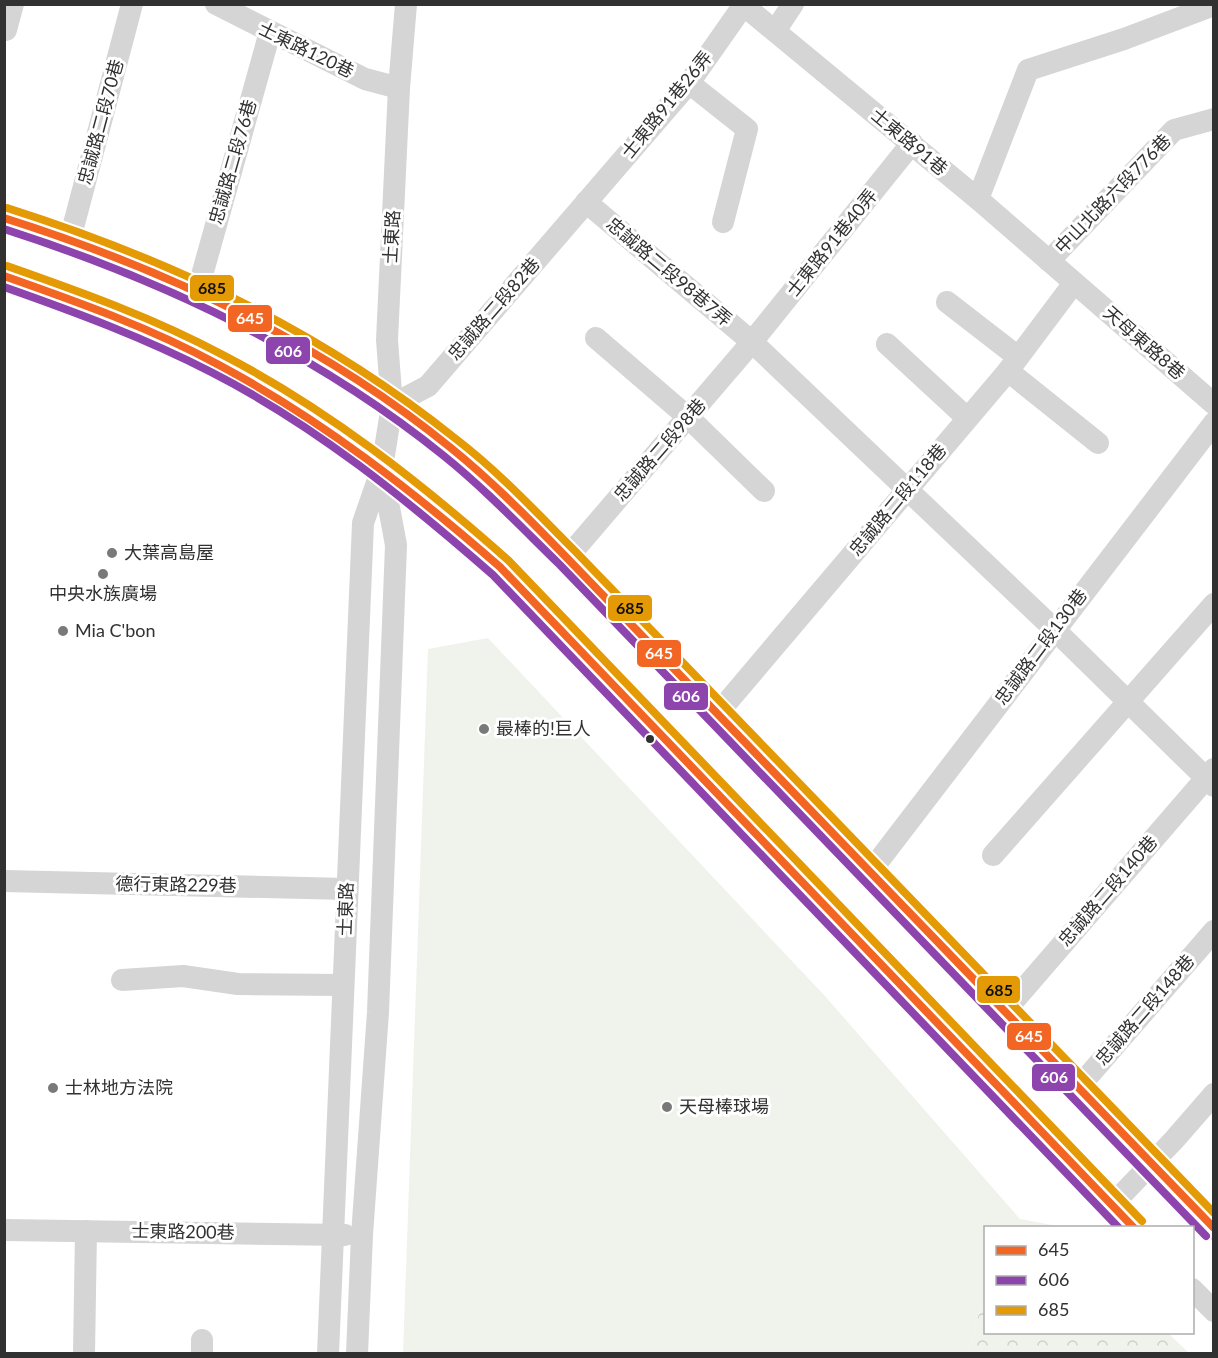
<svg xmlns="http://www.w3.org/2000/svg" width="1218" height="1358" font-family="Lato,'Noto Sans TC',sans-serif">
<defs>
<pattern id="park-crowns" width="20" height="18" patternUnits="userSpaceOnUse" patternTransform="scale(1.5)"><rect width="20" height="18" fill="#f0f3ec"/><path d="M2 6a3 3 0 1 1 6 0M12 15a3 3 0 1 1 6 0" fill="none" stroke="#ced1cb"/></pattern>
</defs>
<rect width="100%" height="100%" fill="#fff"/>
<polygon fill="#f0f3ec" points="488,638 824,995 1020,1219 1063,1227 986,1228 985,1303 981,1307 967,1353 403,1354 428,649"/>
<polygon fill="url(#park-crowns)" points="985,1303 986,1332 1168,1333 1189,1353 967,1353 981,1307"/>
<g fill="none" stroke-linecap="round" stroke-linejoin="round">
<g stroke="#d5d5d5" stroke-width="22">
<polyline points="216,4 365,79 399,88"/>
<polyline points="742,4 978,199 1214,404"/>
<polyline points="6,30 13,4"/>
<polyline points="775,31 793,4"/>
<polyline points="689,83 747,129 723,222"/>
<polyline points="978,199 1028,70 1124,39 1214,5"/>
<polyline points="586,202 752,342 1054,629 1214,786"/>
<path d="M4,218C48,232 91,246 133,263C244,309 358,373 451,448C492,482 529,520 567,558L1214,1229"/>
<polyline points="70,239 132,4"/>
<polyline points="1049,261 1174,130 1214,119"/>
<path d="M4,276C62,296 119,316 174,342C294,398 402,479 500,567L1134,1228"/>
<polyline points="197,293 270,32"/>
<polyline points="947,302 1018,357"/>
<polyline points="596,338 689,418 764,491"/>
<polyline points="887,344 967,418"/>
<polyline points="1008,371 1098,443"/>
<polyline points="392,405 428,386 689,83 743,6"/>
<polyline points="567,558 752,342 912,143"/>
<polyline points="718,713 1008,371 1074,283"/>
<polyline points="993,855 1214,604"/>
<polyline points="870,872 1214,423"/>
<polyline points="4,881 347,889"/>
<polyline points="122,980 183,976 238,984 343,985"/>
<polyline points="1004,1012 1214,769"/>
<polyline points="1077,1089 1214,931"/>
<polyline points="1112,1205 1174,1140 1214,1094"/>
<polyline points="4,1230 345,1235"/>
<polyline points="1192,1289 1214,1311"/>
<polyline points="84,1354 86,1231"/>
<polyline points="202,1354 202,1340"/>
<polyline points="328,1354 363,523 382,468 392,405 387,340 399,88 406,4"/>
<polyline points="357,1354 362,1235 378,1012 396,545 382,470"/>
</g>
<defs>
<g id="bus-1">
<path d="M4,218C165,269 320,341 451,448C493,482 530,520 567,558L1214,1228"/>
<path d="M4,276C78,302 151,328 219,365C322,420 413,491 500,567L1134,1228"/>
</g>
<g id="bus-2">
<path d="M4,229C163,280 314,351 444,456C485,489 522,528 560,565L1206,1236"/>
<path d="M4,287C75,312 145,338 211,372C315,425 406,499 493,575L1119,1228"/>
</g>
<g id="bus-3">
<path d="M7,208C171,260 321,331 456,439C499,472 536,512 575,551L1214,1213"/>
<path d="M7,266C81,292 154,318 223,355C327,409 420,482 508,560L1142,1221"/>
</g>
</defs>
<use href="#bus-1" stroke="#fff" stroke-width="12"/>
<use href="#bus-2" stroke="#fff" stroke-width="12"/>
<use href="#bus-3" stroke="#fff" stroke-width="12"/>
<use href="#bus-1" stroke="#f26522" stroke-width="8"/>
<use href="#bus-2" stroke="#8e44ad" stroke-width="8"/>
<use href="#bus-3" stroke="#e39a05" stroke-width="8"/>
</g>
<g fill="#797979" stroke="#fff" stroke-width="2">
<circle cx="112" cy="553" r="6"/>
<circle cx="103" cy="574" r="6"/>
<circle cx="63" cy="631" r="6"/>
<circle cx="484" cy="729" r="6"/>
<circle cx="53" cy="1088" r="6"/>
<circle cx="667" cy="1107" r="6"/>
</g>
<circle fill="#313131" stroke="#fff" stroke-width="2" cx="650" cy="739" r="5"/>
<g text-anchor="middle" stroke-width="6" stroke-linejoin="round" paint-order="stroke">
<g font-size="18" fill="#313131" stroke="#fff">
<text transform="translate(306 50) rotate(26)" y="6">士東路120巷</text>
<text transform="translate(667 105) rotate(-51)" y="6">士東路91巷26弄</text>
<text transform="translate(101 122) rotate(-75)" y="6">忠誠路二段70巷</text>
<text transform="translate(909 142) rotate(40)" y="6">士東路91巷</text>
<text transform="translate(233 162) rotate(-74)" y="6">忠誠路二段76巷</text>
<text transform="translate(1113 194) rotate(-46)" y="6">中山北路六段776巷</text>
<text transform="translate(392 237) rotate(-87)" y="6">士東路</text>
<text transform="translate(832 243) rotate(-51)" y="6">士東路91巷40弄</text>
<text transform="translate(669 272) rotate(40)" y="6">忠誠路二段98巷7弄</text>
<text transform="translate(494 309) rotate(-49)" y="6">忠誠路二段82巷</text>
<text transform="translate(1144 343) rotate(41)" y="6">天母東路8巷</text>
<text transform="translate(660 450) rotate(-49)" y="6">忠誠路二段98巷</text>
<text transform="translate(898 500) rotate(-50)" y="6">忠誠路二段118巷</text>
<text transform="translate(1041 647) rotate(-53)" y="6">忠誠路二段130巷</text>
<text transform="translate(176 885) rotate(1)" y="6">德行東路229巷</text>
<text transform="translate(1108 891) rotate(-49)" y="6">忠誠路二段140巷</text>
<text transform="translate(346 909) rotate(-88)" y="6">士東路</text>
<text transform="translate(1145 1010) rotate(-49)" y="6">忠誠路二段148巷</text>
<text transform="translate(183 1232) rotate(1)" y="6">士東路200巷</text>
</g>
<g font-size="18" fill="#313131" stroke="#fff" text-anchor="start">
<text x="124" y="559">大葉高島屋</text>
<text x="103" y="600" text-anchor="middle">中央水族廣場</text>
<text x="75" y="637">Mia C'bon</text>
<text x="496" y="735">最棒的!巨人</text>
<text x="65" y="1094">士林地方法院</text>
<text x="679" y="1113">天母棒球場</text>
</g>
</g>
<g stroke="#fff" stroke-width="2">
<rect x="189" y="274" width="46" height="28" rx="6" fill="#e39a05"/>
<rect x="227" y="304" width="46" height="29" rx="6" fill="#f26522"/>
<rect x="265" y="336" width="46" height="29" rx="6" fill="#8e44ad"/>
<rect x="607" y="594" width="46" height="28" rx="6" fill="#e39a05"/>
<rect x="636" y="639" width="46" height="29" rx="6" fill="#f26522"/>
<rect x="663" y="682" width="46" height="29" rx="6" fill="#8e44ad"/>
<rect x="976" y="975" width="45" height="29" rx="6" fill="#e39a05"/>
<rect x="1006" y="1022" width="46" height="29" rx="6" fill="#f26522"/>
<rect x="1031" y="1063" width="45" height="29" rx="6" fill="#8e44ad"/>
</g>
<g font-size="16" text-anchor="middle" font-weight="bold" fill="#fff">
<text x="250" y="324">645</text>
<text x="288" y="357">606</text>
<text x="659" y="659">645</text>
<text x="686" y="702">606</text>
<text x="1029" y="1042">645</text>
<text x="1054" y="1083">606</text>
</g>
<g font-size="16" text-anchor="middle" font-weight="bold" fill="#111">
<text x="212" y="294">685</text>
<text x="630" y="614">685</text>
<text x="999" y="996">685</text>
</g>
<rect width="1218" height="1358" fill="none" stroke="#313131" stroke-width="12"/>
<rect x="984" y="1226" width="210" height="108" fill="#ffffff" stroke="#adadad" stroke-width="1.5"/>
<rect x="996" y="1246" width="30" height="9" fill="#f26522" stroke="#adadad" stroke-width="1.5"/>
<text x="1038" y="1256" font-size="18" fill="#313131">645</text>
<rect x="996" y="1276" width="30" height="9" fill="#8e44ad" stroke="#adadad" stroke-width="1.5"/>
<text x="1038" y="1286" font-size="18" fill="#313131">606</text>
<rect x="996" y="1306" width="30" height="9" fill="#e39a05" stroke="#adadad" stroke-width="1.5"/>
<text x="1038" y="1316" font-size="18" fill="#313131">685</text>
</svg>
